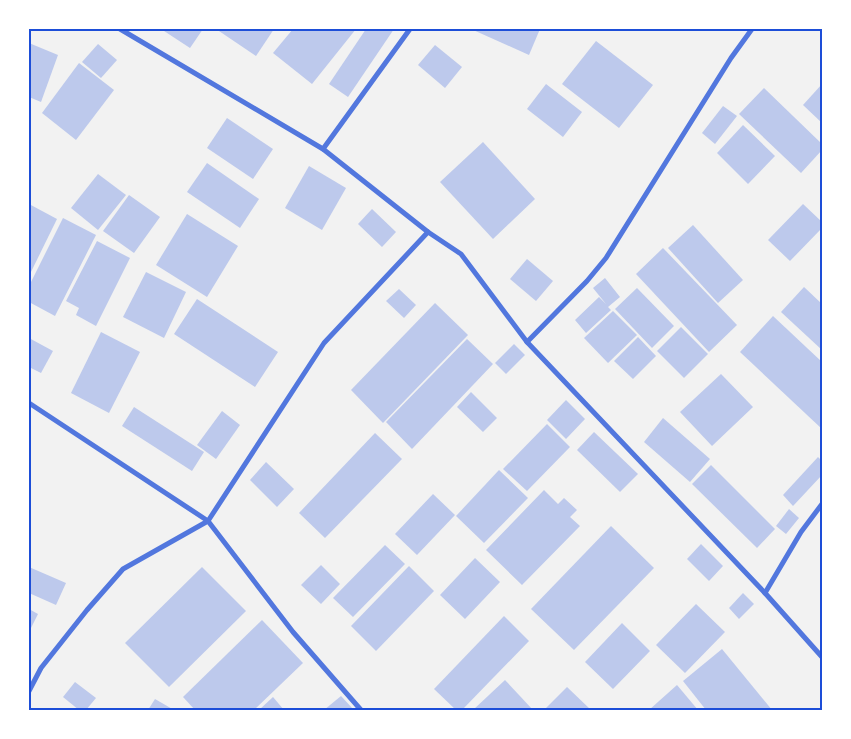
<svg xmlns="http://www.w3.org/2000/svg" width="851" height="739" font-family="'PT Sans',sans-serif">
<rect width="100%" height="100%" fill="#f2f2f2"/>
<g fill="#bdc9ec">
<polygon points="161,29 203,29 190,48"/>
<polygon points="216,29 274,29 256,56"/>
<polygon points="293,29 356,29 312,84 273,53"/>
<polygon points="366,29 394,29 348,97 329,84"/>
<polygon points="471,29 540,29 529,55"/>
<polygon points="596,41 653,85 619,128 562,84"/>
<polygon points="29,43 58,55 41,102 29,97"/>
<polygon points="98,44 117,60 101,78 82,62"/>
<polygon points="435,45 462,67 445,88 418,65"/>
<polygon points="79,63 114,90 76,140 42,113"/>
<polygon points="546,84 582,112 563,137 527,109"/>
<polygon points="822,84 822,123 803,105"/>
<polygon points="764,88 822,144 822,150 801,173 739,114"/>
<polygon points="723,106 737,116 715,144 702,133"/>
<polygon points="227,118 273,149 253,179 207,148"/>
<polygon points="743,125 775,156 748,184 717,153"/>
<polygon points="483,142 535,199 493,239 440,182"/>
<polygon points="207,163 259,199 240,228 187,192"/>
<polygon points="309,166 346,188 322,230 285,208"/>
<polygon points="98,174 126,195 98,230 71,208"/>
<polygon points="129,195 160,217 134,253 103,231"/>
<polygon points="29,204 57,219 29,276"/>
<polygon points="803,204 822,222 822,228 790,261 768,240"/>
<polygon points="372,209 396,232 382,247 358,224"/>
<polygon points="187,214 238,246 207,297 156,265"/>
<polygon points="63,218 96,235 55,316 29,302 29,286"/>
<polygon points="693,225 743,280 718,303 668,248"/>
<polygon points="97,241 130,258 96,326 76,315 79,308 66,301"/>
<polygon points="663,248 737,325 709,352 636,274"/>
<polygon points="527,259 553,281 536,301 510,279"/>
<polygon points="146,272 186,292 164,338 123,317"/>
<polygon points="605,278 620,297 608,307 611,310 586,333 575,320 599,297 606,304 593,288"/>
<polygon points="804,287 822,304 822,350 781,312"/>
<polygon points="637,288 674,326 652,348 615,309"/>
<polygon points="399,289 416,305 404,318 386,301"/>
<polygon points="197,299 278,352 255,387 174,334"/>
<polygon points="435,303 468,335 383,423 351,390"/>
<polygon points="613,311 637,335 608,363 584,338"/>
<polygon points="773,316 822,362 822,429 740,352"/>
<polygon points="681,327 708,354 684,378 657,351"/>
<polygon points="101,332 140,352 109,413 71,393"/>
<polygon points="638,337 656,356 633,379 614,361"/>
<polygon points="29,338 53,351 41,373 29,367"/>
<polygon points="467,339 493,364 412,449 386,422"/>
<polygon points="514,344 525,355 506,374 495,363"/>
<polygon points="721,374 753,407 712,446 680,412"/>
<polygon points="471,392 497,418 483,432 457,407"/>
<polygon points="566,400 585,419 566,439 547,420"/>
<polygon points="134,407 204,452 192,471 122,426"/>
<polygon points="222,411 240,425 216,459 197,445"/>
<polygon points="663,418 710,459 690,482 644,442"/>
<polygon points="547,424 570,447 527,491 503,469"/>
<polygon points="594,432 638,474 620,492 577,450"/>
<polygon points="375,433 402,459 325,538 299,513"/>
<polygon points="818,457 822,461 822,475 793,506 783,495"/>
<polygon points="266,462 294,489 277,507 250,480"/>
<polygon points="711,465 775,529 757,548 692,484"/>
<polygon points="499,470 528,498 484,543 456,516"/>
<polygon points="544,490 558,504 564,498 577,510 570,517 580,526 522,585 486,550"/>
<polygon points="433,494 455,515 417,555 395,534"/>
<polygon points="789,509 799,518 786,534 776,526"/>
<polygon points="611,526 654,568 574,650 531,609"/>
<polygon points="701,544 723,566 709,581 687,559"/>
<polygon points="385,545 405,564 353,617 333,598"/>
<polygon points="475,558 500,582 465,619 440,595"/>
<polygon points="321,565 340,584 321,604 301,585"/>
<polygon points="409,566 434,591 376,651 351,626"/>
<polygon points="29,567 66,583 56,605 29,593"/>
<polygon points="202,567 246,611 169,687 125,643"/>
<polygon points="743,593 754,604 739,619 729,608"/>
<polygon points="696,604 725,632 685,673 656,645"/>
<polygon points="29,609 38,614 29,632"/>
<polygon points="504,616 529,641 462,710 456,710 434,689"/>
<polygon points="262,620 303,663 254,710 195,710 183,697"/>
<polygon points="622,623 650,651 613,689 585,662"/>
<polygon points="722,649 772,710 706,710 683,681"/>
<polygon points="505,680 533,710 473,710"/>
<polygon points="75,682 96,698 86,710 79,710 63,697"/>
<polygon points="677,685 698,710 649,710"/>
<polygon points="567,687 591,710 544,710"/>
<polygon points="341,696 354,710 324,710"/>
<polygon points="273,697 284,710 259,710"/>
<polygon points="155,699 174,710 148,710"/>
</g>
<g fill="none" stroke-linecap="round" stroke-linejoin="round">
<g stroke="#5277de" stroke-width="5">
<polyline points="120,29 323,149 428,232 461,254 527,342 765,593 822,657"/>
<polyline points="323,149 410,29"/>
<polyline points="527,342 587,281 606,258 731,58 752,29"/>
<polyline points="29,403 208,521 293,632 361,710"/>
<polyline points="765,593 801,532 822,504"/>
<polyline points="29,691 41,668 87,610 123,569 208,521 324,343 428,232"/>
</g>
</g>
<rect width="851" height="739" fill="none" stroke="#ffffff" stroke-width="60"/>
<rect x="30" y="30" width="791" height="679" fill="none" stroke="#1d4ed8" stroke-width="2"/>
</svg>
